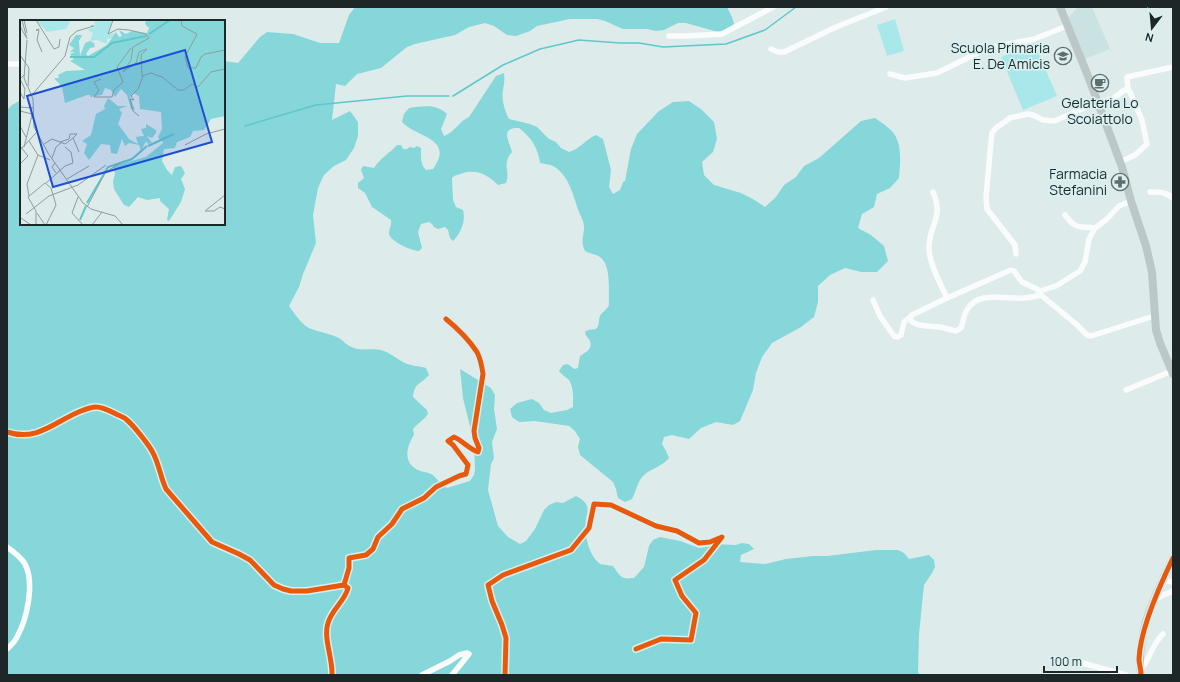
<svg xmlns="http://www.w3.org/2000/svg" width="1180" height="682" font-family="Manrope,sans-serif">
<rect width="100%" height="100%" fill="#deebeb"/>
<polygon fill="#cbe2e3" points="1078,7 1092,7 1110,49 1085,59 1068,18"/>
<g fill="#a9e8ea">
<polygon points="895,19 904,51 887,56 877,25"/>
<polygon points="1034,43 1057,96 1023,110 1001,57"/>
</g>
<g fill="#86d7d9">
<path d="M355,7H727L732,17L734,24L726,30L718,32L686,23H678L664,30L656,31L647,29H623L605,21L597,19H570L537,26L530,31L516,36L507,35L494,26L485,23L469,27L455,35L415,44L407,47L381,68L357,74L345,86L336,84L332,120L350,111L358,122V136L354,148L346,160L334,166L324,175L318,188L313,215L316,243L303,274L299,287L289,306C294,313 300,322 307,327C314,331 329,333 339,338C344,341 347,346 354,348C363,351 372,348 381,350C391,353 397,359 405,363C411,366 419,366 426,368L429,375C420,385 415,382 413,397L427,410L428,414C424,420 418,423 413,429L414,435C406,447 403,463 418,470C422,472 427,472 431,474C437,477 439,484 447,488L470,481L474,475L475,469L474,442L463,398L460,369L491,388L495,395L494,409L497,429L492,442L494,458L491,464L488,490L498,526L508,537L520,544L526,541L535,529L544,510L549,505L556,502L563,503L576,496C580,498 583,500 586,504C589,509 587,513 586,519C584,534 588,554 600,564L613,566C620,576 621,580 634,578L644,567L649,546L653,540L660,537L680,541L699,548L707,547L713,544L736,545L742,543L749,544L754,549L741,555L740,562L765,564L786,559L813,556H827L876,550H898L904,553L909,559L929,555L934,560L935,567L932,573L924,585L919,634L918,672L920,675H7V110L12,105L21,100V224H224V61L238,63L260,37L267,32L293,34L320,43H339L349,15Z"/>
<path d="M504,73C505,80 504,83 503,90C501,98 505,112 509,119L530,124L537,127L549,139L556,142L561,148L569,152C580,149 586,139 596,135L603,139L611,170L609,187L613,194L620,190L623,182L625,181L631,149L637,134L659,111L673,102L689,101L702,110L714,122L717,139L713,152L702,162L704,175L714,185L741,193L753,199L765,207L776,197L784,185L796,177L804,166L819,158L861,121L875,118C882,123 892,129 896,137C902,149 900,165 899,178L890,188L877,194L874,207L862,214L858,228L871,235L884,246L888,261L877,272H861L845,268L830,275L818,286V302L814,317L801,327L772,343L762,357L756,373L753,390L740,421L733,425L716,422L701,428L689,439L672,435L664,437L662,444L666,451L669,458C662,467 651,468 643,476C637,482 636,492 632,499L625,502L618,498L616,489L613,482L580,455L578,447L580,439L575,431L569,426L535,421L519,422L512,417L510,409L517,403L532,399L539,403L544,410L551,413L567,410L573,407C573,398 574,388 569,380C566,377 562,375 559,371L563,365L568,364L574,369L578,368L580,356C585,352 593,350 590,341C588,337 586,337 585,332L588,330L596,329C600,325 598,321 600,316C602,312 607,310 609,305C608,292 612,266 600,257C596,254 590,254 585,251C580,240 584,237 584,227C584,221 581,217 579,212C573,195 569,175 553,166C549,164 544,164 540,163C538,148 531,137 519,128C499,127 510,143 512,152C501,165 511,171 506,183L498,185C488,175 477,169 463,173C459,175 456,174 452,178L453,200L456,207L463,210C466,221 461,233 453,241L450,238L448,230L445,227L438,229L434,227L432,224L429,222L421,224L418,232L422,248L419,251C412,251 389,241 389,233C389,228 392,226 391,220L372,207L365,193L358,188V183L364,178L361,170L363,166L374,168C380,158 389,154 397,145H401L403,149H407L410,147L414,148L417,146L421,148C421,156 420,164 426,170L433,169C455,138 417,138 402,122L404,114L409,108C424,106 436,104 447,114L441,129L444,136C455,132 458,122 469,117L496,76Z"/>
</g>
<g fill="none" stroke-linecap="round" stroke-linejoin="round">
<g stroke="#5fc7cb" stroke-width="1.5">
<polyline points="453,96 503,65 540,49 579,40 620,43 639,43 663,47 726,44 765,30 796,7"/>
<polyline points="245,126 316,105 407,96 449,96"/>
</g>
<g stroke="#fafcfc" stroke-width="5.5">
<polyline points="669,36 686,36 722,34 773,7"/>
<polyline points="771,49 778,52 784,52 836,27 886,7"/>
<polyline points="7,64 21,64"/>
<polyline points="890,74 905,78 937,73 988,48 1034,39 1067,26"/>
<polyline points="1120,162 1135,155 1147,144 1142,120 1130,92 1128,90 1127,77 1173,67"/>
<path d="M933,192C944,218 930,223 929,246C928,261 941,285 947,298L912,315L910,319L912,322L919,325L927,326L940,327L956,331L961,328C964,322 963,315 967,310C977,292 999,298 1016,298C1024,299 1033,297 1041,295"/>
<path d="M1150,192C1159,192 1166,192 1173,198"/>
<path d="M1065,215C1076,230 1079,226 1095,228"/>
<polyline points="1016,254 1015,245 987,209 986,197 991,142 992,133 996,128 1010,118 1028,114 1033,115 1043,120 1054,121 1089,106 1114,98 1124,90 1128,90"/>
<polyline points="1040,291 1056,286 1080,271 1085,262 1089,239 1095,228 1106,220 1119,206 1131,201"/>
<polyline points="947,298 1011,270 1014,271 1022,282 1037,289 1041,295 1076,324 1087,335 1091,336 1154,316"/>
<polyline points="873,300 880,316 894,336 898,337 901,335 904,322 910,317"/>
<polyline points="1126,390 1172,371"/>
<path d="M7,432C38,442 55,421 81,411C86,409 91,407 96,407C103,407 110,411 116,414C120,416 124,417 127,420C134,426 148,444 152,451C159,463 160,476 166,489L212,542L239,554L250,560L274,585L283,589L291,591H307L344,585L348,588C345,601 332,609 328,623C323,638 333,659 332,675"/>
<path d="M7,547C14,552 21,557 25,564C35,583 27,619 17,637C15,642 11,645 7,649"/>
<polyline points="1162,580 1173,582"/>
<path d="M344,585L349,568V558L366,555L373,549L378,537L392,524L402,509L424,498L436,487L459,476L466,474L468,465L453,445L448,441L454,437C463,441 469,449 478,452L479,448L475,438L474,431L483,374C482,367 480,358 477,352C469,340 457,328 446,319"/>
<polyline points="1155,600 1161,596 1173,591"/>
<polyline points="1082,663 1126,675"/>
<path d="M1141,670C1150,659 1152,644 1163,634"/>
<polyline points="422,675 450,661 459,655 467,653 469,654 452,675"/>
<polyline points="505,675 506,638 502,625 492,601 488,585 503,575 571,550 589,528 594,504 611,505 656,526 677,531 699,543 710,542 722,537 704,560 675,580 682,596 696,613 691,640 661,639 636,649"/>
</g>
<g stroke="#bcc8c8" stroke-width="8">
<polyline points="1060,7 1088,76 1122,167 1131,201 1146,246 1152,272 1156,330 1160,343 1173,374"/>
<path d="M1141,675C1135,634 1156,594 1173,558"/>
</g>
<defs>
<g id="cycleway">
<path d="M7,432C38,442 55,421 81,411C86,409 91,407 96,407C103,407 110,411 116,414C120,416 124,417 127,420C134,426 148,444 152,451C159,463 160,476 166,489L212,542L239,554L250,560L274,585L283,589L291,591H307L344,585L348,588C345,601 332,609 328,623C323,638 333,659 332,675"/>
<path d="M344,585L349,568V558L366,555L373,549L378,537L392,524L402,509L424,498L436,487L459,476L466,474L468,465L453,445L448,441L454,437C463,441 469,449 478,452L479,448L475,438L474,431L483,374C482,367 480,358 477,352C469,340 457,328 446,319"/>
<polyline points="505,675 506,638 502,625 492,601 488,585 503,575 571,550 589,528 594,504 611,505 656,526 677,531 699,543 710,542 722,537 704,560 675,580 682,596 696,613 691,640 661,639 636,649"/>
<path d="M1140,675L1141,674C1141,669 1139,664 1139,659C1140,629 1160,585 1173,558"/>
</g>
</defs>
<use href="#cycleway" stroke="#d8f0f1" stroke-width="8"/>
<use href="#cycleway" stroke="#e8590c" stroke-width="5"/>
</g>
<defs>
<symbol id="school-ring" viewBox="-11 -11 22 22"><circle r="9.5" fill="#d8f0f1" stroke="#616c6c" stroke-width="1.5"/><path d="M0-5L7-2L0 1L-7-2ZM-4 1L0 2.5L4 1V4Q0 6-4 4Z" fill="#616c6c"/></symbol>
<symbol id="cafe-ring" viewBox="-11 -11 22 22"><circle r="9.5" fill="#d8f0f1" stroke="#616c6c" stroke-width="1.5"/><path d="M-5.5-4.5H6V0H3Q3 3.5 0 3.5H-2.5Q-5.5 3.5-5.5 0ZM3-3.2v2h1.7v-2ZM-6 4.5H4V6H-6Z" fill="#616c6c"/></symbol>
<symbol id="pharmacy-ring" viewBox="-11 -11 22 22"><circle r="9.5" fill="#d8f0f1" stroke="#616c6c" stroke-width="1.5"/><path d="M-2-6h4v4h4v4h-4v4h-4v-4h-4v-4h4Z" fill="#616c6c"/></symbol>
</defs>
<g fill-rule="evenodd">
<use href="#school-ring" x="1053" y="46" width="20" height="20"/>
<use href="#cafe-ring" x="1090" y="73" width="20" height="20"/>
<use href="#pharmacy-ring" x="1110" y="172" width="20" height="20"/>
</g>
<g text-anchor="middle" stroke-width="3.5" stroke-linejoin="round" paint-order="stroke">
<g font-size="14" fill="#1e2728" stroke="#d8f0f1" text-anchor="end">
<text x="1050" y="53">Scuola Primaria<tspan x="1050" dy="16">E. De Amicis</tspan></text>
<text x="1100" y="108" text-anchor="middle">Gelateria Lo<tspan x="1100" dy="16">Scoiattolo</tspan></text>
<text x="1107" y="179">Farmacia<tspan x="1107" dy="16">Stefanini</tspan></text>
</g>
</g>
<g transform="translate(20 20)">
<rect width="205" height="205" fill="#deebeb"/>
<path d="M16,0H49L50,2L46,9L27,12ZM74,0H92L89,14L95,13L92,18L87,19V24L77,20L70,21L73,13L67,10L75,7Z" fill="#a9e8ea"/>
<path d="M126,0H205V96L191,99L184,110L173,111L170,117L157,122L155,128L144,129L142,141L147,150L152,155L155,147L161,146L165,153L161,159L165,169L161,182L149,201L147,200L149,189L140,181V178L127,180L118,177L109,187L104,185L94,169L93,161L95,154L93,146L126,137L143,123L142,119L140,120L138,117L142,109L141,92L120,89L119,76L113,73L110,77L115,90L111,89L107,75L101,69L95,77L91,70L85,68L82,75L70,77V75H67L45,83L42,67L34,58H39L38,55L46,51L65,50L50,41L54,39L50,34L55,32H50L54,28L49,25L56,15H62L59,21L60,36L65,23L70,21L74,23L75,27L70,28L66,34L68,36L87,25L96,12L99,17L102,16L99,10L106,14L112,11L127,13L129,8L125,4ZM88,78L98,86H107L99,89L102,93L98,104L109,119L118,124L116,117L124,116L121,109L126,108V104L136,110V113L132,118L127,116L132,123L128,124L126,121L121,131L119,125L109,123L105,126L102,119L97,134L91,133L90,125L81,124L69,140L64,133L67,124L62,121L71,115L76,94L85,89L84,86Z" fill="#86d7d9"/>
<path fill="none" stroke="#5fc7cb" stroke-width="2" d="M129,14L150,0M50,37H74L92,23L126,16M128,126L154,114M67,183L88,147L112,139L127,126M60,200L66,186"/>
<path fill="none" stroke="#919d9d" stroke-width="1" d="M2,0L7,19M4,0L7,13M16,0L34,29L39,27L40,19M93,0L88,14L98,9L109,10L126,14L129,18L113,27L111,40L103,52L116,43L119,32L127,29L121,35L122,56L131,53L142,57L158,70H164L172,64L178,67L191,52L205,49M161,0L162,6L177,14L165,37L168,48H176L181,37L185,34L205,30M0,6L6,17M19,9L16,10H19L17,20L22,32M7,20L4,58L7,66M0,35L9,48L8,67L13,79L14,107L28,133L63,183L71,189L95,196L103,205M81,59L74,62L79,70L74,77H92L94,70L103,62L97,47L111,28M0,72L4,79L5,69L0,59L5,54M12,75L45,36L50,17L57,11L74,6H71M0,87L13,88M0,91L12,94M119,96L113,91L110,79L114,80L111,76L118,69L123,56M0,106L6,117M40,122L49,119L50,114H57L53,118L59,132M24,124L32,119L45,124L53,118M165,125L186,114L205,109M0,126L8,136L0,144M4,127L12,95M0,130L16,113M18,135L30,140M32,138L36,127L41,123M35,143L32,147L36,153M47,159L69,146M26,163L45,146L53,143L51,132L45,127M205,175L185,191H194L200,187L205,189M9,176L7,164L18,135L9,121M8,177L25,163L31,168L36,185L26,205M8,177L16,191V205M67,187L85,153L100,143M17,193L25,205M52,193L58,177M52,193L63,205M6,194L29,176L58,165L86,145M1,198L11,205M72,205L82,192"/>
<path fill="#1d4ed8" fill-opacity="0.15" stroke="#1d4ed8" stroke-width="2" d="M165,30L192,122L33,167L7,76Z"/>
<rect width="205" height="205" fill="none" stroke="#1e2728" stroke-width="2"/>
</g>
<rect width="1180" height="682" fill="none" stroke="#1e2728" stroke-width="16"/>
<g transform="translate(1152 28) rotate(196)" stroke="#d8f0f1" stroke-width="3" paint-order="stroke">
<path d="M0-3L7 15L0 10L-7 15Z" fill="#1e2728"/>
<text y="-6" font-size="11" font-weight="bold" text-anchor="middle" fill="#1e2728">N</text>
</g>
<path d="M1044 666v6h73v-6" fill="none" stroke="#1e2728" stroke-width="2"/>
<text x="1050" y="666" font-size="12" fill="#1e2728" stroke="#d8f0f1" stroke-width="3" paint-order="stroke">100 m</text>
</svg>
